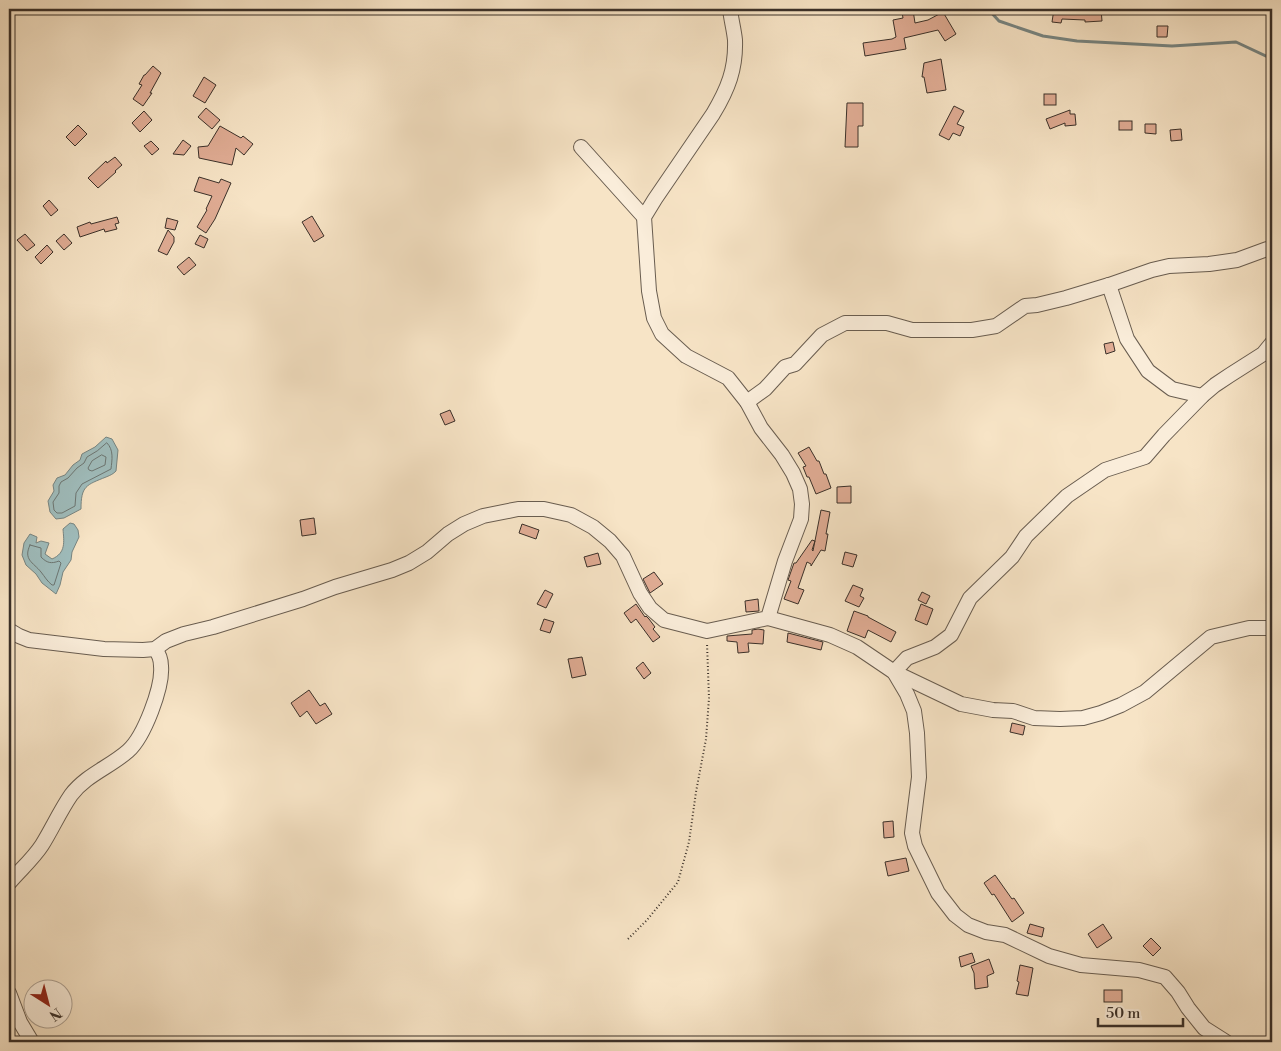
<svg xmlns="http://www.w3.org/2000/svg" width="1281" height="1051" font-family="'Libre Bodoni',serif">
<rect width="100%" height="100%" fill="#f7e4c6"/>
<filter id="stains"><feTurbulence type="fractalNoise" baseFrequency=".004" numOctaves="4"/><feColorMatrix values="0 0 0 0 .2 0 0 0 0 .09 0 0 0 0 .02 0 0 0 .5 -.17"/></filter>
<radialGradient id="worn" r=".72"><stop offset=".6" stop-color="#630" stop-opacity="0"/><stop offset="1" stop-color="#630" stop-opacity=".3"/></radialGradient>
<g fill="#9fbdbd" stroke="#778582">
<path d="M106,437L112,439L118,450L116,471C113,474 111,475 106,477C86,485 81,486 81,509L64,518L56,519L50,512L48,501L54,491L53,485L57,478L65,475L73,465L80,460L82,454L95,447Z"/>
<path d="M70,523L74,524L78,530L79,537L72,552L71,560L63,572L60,585L56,594L42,583L36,574L26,565L22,555L24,543L30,534L37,537L36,543L41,541L49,543L45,554L52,559C66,553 64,542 63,529Z"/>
</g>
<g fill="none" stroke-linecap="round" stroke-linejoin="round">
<g stroke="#6c7673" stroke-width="1">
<path d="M107,443C114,450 112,460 111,469L82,484L76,493L75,506L62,513H57L54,510L53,502L59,493V486L61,482L68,478L77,468L84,463L87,457L97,451Z"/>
<polygon points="102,455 106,457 105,465 92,471 89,470 88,468 92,461"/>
<path d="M30,545L41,548V557C47,563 51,564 59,561L61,563L54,585H52C47,581 45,577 41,572C33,562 23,560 30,545Z"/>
</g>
<polyline stroke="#778582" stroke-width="3" points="988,9 999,21 1043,36 1077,41 1172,46 1236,42 1272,59"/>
</g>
<g fill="#e0ac94" stroke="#3a3029">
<polygon points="1054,9 1101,9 1102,21 1085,22 1085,20 1062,19 1061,23 1052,22"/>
<polygon points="913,10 915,23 928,20 943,12 956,34 945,41 938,30 904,38 906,49 865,56 863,43 892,39 896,37 893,20 903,18 902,12"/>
<polygon points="1157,26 1168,26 1167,37 1157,37"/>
<polygon points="941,59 946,90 927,93 924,77 922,77 924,63"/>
<polygon points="153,66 161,73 150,93 152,93 143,106 133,99 142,85 139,84 144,75 145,75"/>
<polygon points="204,77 216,85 205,103 193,96"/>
<rect x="1044" y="94" width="12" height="11"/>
<polygon points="847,103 863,103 863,126 858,126 858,147 845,147"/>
<polygon points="954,106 964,111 957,124 964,127 960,136 953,133 949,140 939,135"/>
<polygon points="206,108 220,120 212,129 198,117"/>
<polygon points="1070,110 1070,114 1075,114 1076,125 1065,126 1065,123 1050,129 1046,119"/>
<polygon points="144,111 152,120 140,132 132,123"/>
<rect x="1119" y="121" width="13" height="9"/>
<polygon points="1145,124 1156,124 1156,134 1145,133"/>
<polygon points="78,125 87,134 75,146 66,137"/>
<polygon points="220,126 241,138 243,136 253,144 244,155 236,148 232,165 199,158 198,147 208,146"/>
<polygon points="1181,129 1182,140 1171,141 1170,130"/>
<polygon points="183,140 191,146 184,155 173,154"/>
<polygon points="151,141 159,149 152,155 144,146"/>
<polygon points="115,157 122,165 115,171 116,172 98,188 88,178 106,161 107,163"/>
<polygon points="199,177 219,183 221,179 231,183 215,219 206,233 197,227 207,210 206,209 212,196 194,191"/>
<polygon points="49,200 58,210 51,216 43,206"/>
<polygon points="312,216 324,236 314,242 302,222"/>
<polygon points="117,217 119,223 115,224 117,229 105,232 104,229 80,237 77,227 90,222 91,224"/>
<polygon points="167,218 178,221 175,230 165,228"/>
<polygon points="168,230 174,237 174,242 167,255 158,251"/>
<polygon points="25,234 35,245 27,251 17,240"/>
<polygon points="64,234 72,243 64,250 56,241"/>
<polygon points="200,235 208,239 204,248 195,244"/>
<polygon points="47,245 53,252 41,264 35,257"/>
<polygon points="189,257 196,265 184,275 177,267"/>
<polygon points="1113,342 1115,351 1106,354 1104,344"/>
<polygon points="450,410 455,421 445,425 440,414"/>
<polygon points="809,447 817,461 819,461 824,474 826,474 831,488 816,494 809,477 807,477 803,467 806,466 798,453"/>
<polygon points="851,486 851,503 837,503 837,487"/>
<polygon points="821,510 830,512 826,534 828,534 825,551 821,550 811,566 811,564 807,562 798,588 804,590 798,604 784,599 791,581 788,580 794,563 796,563 812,540 815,541 812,550 813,551"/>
<polygon points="314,518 316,534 302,536 300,520"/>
<polygon points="522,524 539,530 536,539 519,533"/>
<polygon points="845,552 857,555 853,567 842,564"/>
<polygon points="598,553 601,564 587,567 584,557"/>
<polygon points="654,572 663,584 650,593 643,579"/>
<polygon points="853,585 863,589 860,596 864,598 859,607 845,601"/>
<polygon points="545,590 553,594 546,608 537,604"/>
<polygon points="922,592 930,596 926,604 918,600"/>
<polygon points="758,599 759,611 746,612 745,601"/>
<polygon points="636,604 645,617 646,616 649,619 655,627 653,629 660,637 653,642 636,619 631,623 624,613"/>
<polygon points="921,604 933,609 927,625 915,620"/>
<polygon points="854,611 868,616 868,617 896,632 891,642 868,630 865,638 847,631"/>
<polygon points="544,619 554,622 550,633 540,630"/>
<polygon points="758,629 764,630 763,644 748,643 749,652 738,653 737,642 727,641 727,636 752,634 752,630"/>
<polygon points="788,633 823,642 821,650 787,642"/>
<polygon points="582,657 586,675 572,678 568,659"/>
<polygon points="643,662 651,673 644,679 636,668"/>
<polygon points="309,690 320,706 325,703 332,714 316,724 307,711 300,717 291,703"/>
<polygon points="1012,723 1025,726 1023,735 1010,732"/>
<polygon points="893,821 894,837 884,838 883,822"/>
<polygon points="906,858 909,871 888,876 885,862"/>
<polygon points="995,875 1012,899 1014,898 1024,913 1012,922 994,894 992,895 984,883"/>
<polygon points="1030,924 1044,928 1042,937 1027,933"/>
<polygon points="1103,924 1112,938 1097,948 1088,934"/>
<polygon points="1151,938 1161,948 1153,956 1143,946"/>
<polygon points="972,953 975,962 961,967 959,957"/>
<polygon points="989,959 994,973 987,976 988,987 975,989 974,973 971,966"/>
<polygon points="1020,965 1033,968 1028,996 1016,994 1019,982 1017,981"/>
<rect x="1104" y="990" width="18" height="12"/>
</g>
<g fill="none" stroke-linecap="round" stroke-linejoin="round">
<defs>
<g id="minor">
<polyline points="581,147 644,217"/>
<polyline points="1109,285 1127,339 1148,371 1172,389 1202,396"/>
<polyline points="1272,343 1263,354 1230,375 1215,385 1202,396 1164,435 1145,457 1105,470 1067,496 1026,536 1012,557 970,598 951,635 935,647 907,658 894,672 961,704 993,710 1013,711 1034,718 1060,719 1083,718 1101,713 1121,705 1145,692 1211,637 1249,628 1272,628"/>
<polyline points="747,402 765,389 785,367 795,364 822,335 845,323 887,323 912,330 972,330 996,326 1025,306 1037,305 1066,298 1109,285 1152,270 1169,266 1209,264 1237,260 1267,249"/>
<polyline points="768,618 830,635 857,647 894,672 907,694 914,711 917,733 919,777 912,833 915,846 938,893 955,915 968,925 986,932 1005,935 1049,956 1081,965 1139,970 1165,977 1178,992 1188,1008 1204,1028 1226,1042"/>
<path d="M9,630L19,636L29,640L104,649L143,650L155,649L166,641L184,634L213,627L303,599L335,587L392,570L409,563L427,552L448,534L464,524L483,516L518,509H544L571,515L593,527L610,541L623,556L640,593L650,608L664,620L707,631L768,618L785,561L801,519L802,504L800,489L793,473L782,455L761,428L747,402L728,378L686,356L662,334L654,318L649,291L644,217L655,199L713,114C728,89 736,69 735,40C734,30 731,19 730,9"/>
<path d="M9,883C20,870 33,859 42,845C52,829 60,811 71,795C86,775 110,767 128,751C144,737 163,687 161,666C161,659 159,654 155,649"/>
<polyline points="9,993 20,1022 32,1042"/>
</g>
</defs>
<use href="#minor" stroke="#695d50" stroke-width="16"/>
<polyline stroke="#3a3029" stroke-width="2" stroke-dasharray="1 2.5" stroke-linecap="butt" points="628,939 647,920 678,882 689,842 696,792 706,739 709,698 707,643"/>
<use href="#minor" stroke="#faedda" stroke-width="14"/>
</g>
<rect width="1281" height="1051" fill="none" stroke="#f7e4c6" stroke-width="30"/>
<rect x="10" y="10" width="1261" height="1031" fill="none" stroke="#3a3029" stroke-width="2.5"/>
<rect x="15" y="15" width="1251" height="1021" fill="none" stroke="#3a3029"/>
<g transform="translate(48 1004) rotate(144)"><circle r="24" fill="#faedda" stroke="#ada193"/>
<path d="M0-4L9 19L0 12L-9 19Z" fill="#8f2418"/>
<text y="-8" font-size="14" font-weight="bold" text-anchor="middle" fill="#3a3029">N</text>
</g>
<path d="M1098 1018v8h85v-8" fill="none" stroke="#3a3029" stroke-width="2.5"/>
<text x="1106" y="1018" font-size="15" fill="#3a3029" stroke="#faedda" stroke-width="4" paint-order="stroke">50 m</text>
<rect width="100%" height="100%" filter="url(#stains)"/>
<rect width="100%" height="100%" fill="url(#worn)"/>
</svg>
